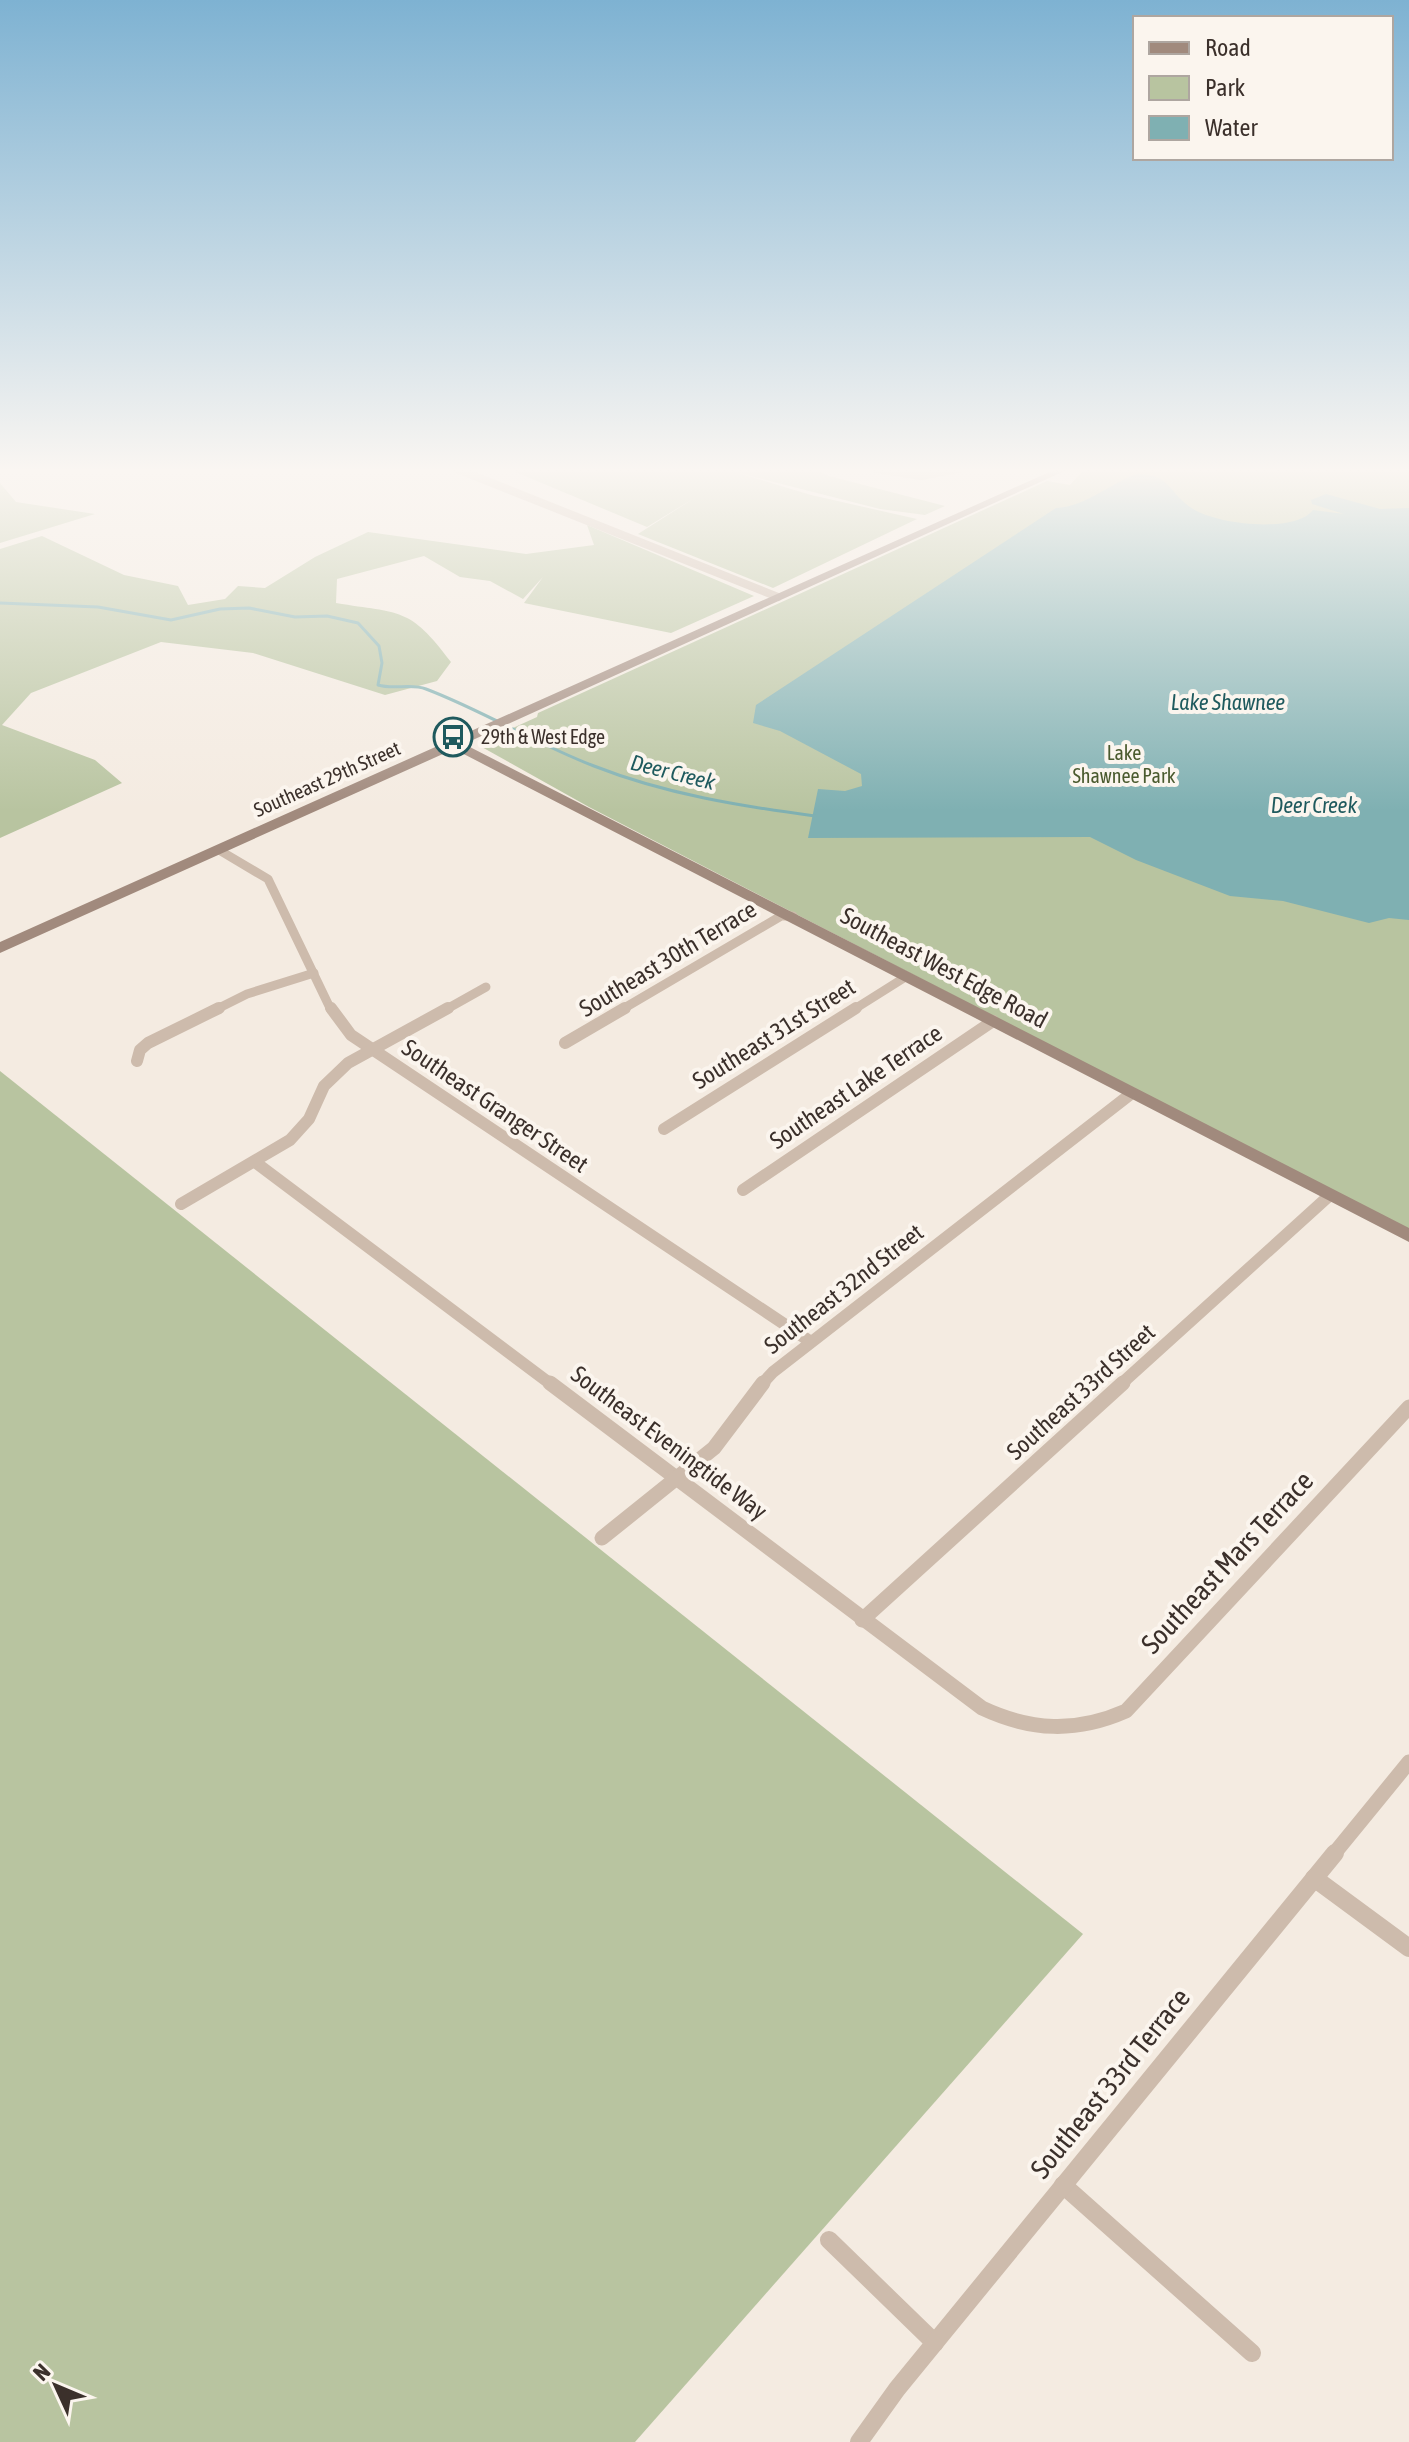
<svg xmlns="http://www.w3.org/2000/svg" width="1409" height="2442" font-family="'Asap Condensed',sans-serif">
<rect width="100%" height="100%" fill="#f4ebe1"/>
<g fill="#b8c4a0">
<polygon points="518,469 815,469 829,476 945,506 925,515 880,509 735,472 811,495 917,519 773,588 638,534 696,497 647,527 513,471"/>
<polygon points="1084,469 1409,469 1409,1231 589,807 480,746 485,737 493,737 537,717 538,713 1047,481 1070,485"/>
<polygon points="0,483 16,502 95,514 0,543"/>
<path d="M587,525L754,596L671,633L524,603L543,577L523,599L490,581L460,577L424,556L337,579L336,603C401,614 409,606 451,662L437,681L385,695L253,653L161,642L31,693L2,725L95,760L122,783L0,838V549L42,536L124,575L178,586L188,605L225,599L238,586L265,588L315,557L368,532L526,554L594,545Z"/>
<polygon points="0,1071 1083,1934 635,2442 0,2442"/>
</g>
<path fill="#7fb0b2" d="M1137,474C1170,473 1169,494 1193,509C1216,524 1295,534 1313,510L1344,514L1312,504L1311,500L1326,494L1380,509L1409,508V920L1389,918L1369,923L1283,901L1230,896L1136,860L1090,837L808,838L818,789L845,791L862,786L861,774L780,731L753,723L756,705L1056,508C1088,506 1108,484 1137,474Z"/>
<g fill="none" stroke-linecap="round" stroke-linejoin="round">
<path stroke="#7fb0b2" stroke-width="3" d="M0,603L98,607L171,620L220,609L249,608L295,617L327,616L358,623L379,646L382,663L378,685C394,690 411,683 426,689C484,711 536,744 594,766C665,794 740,806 815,816"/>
<g stroke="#cdbbac" stroke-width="8">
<polyline points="457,469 778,597"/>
<polyline points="876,469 921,476 958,469"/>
</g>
<g stroke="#cdbbac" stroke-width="9">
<polyline points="219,850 268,879 331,1010"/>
<polyline points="215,1010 247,994 314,973"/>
<polyline points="445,1010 486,987"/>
<polyline points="621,1010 781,916 793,916"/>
<polyline points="853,1010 907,976"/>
</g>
<g stroke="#cdbbac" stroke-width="12">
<polyline points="331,1008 351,1035 811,1342"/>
<polyline points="565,1043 625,1008"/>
<polyline points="137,1061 140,1050 148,1043 219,1008"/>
<polyline points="664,1129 856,1008"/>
<polyline points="255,1162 552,1385"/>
<polyline points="743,1190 993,1021"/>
<polyline points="181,1204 290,1140 309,1119 324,1086 348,1063 448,1008"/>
<polyline points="761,1385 773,1372 1132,1093"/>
<polyline points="1120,1385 1330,1195"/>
</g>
<g stroke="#cdbbac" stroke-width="15">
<path d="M550,1383L982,1708C1031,1731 1076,1733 1126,1711L1409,1407"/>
<polyline points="602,1538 714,1448 763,1383"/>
<polyline points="862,1620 1123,1383"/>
<polyline points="1333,1855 1409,1762"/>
</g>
<g stroke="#cdbbac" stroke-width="18">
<polyline points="1314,1878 1409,1948"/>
<polyline points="1063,2185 1252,2353"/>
<polyline points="829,2240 935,2343"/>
<polyline points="859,2442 897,2389 1335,1853"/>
</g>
<polygon fill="#a18a7d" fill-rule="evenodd" points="1056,469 1069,469 464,744 1409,1228 1409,1242 454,749 0,953 0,942"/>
</g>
<linearGradient id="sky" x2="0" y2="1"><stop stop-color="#7eb2d2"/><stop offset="0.58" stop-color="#faf6f2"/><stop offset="1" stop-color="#faf6f2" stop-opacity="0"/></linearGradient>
<rect width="1409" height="811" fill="url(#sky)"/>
<defs>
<symbol id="bus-ring" viewBox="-11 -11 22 22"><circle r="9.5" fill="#fbf5ee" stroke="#1f5a5e" stroke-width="1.5"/><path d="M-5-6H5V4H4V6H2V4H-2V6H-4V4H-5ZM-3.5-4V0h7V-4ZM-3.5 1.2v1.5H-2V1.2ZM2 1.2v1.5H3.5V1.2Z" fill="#1f5a5e"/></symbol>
</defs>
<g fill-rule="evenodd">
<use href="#bus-ring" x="431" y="715" width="44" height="44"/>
</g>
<g text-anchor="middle" stroke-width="8" stroke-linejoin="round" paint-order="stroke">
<g font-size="20" fill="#3b302b" stroke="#fbf5ee" text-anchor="start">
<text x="481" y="744">29th &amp; West Edge</text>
</g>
<g font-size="20" fill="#4a5a2e" stroke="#fbf5ee">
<text x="1124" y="760">Lake<tspan x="1124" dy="23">Shawnee Park</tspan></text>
</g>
<g font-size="20" fill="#3b302b" stroke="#fbf5ee">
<text transform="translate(327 779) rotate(-24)" y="7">Southeast 29th Street</text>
</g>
<g font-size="22" font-style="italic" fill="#1f5a5e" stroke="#fbf5ee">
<text x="1228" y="710">Lake Shawnee</text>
<text transform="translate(673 772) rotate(14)" y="8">Deer Creek</text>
<text x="1314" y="813">Deer Creek</text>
</g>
<g font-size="24" fill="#3b302b" stroke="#fbf5ee">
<text transform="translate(668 959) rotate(-31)" y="8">Southeast 30th Terrace</text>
<text transform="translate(944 968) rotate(28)" y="8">Southeast West Edge Road</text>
<text transform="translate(774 1034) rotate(-32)" y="8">Southeast 31st Street</text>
<text transform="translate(856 1087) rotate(-34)" y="8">Southeast Lake Terrace</text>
<text transform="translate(495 1106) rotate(34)" y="8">Southeast Granger Street</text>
<text transform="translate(844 1289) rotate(-38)" y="8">Southeast 32nd Street</text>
<text transform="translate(1081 1392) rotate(-42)" y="8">Southeast 33rd Street</text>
<text transform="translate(669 1443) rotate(37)" y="8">Southeast Eveningtide Way</text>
</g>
<g font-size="28" fill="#3b302b" stroke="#fbf5ee">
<text transform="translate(1227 1562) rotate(-47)" y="10">Southeast Mars Terrace</text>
<text transform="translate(1110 2083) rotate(-51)" y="10">Southeast 33rd Terrace</text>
</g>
</g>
<rect x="1133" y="16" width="260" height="144" fill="#fbf5ee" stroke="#aea6a0" stroke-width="2"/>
<rect x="1149" y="42" width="40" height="12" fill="#a18a7d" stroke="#aea6a0" stroke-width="2"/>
<text x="1205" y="56" font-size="24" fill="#3b302b">Road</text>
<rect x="1149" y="76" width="40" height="24" fill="#b8c4a0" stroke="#aea6a0" stroke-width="2"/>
<text x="1205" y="96" font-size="24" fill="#3b302b">Park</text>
<rect x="1149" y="116" width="40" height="24" fill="#7fb0b2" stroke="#aea6a0" stroke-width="2"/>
<text x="1205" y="136" font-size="24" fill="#3b302b">Water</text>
<g transform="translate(56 2386) rotate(314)" stroke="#fbf5ee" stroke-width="6" paint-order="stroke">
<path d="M0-6L14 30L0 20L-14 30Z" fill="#3b302b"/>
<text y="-12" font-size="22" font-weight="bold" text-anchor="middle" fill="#3b302b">N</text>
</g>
</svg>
